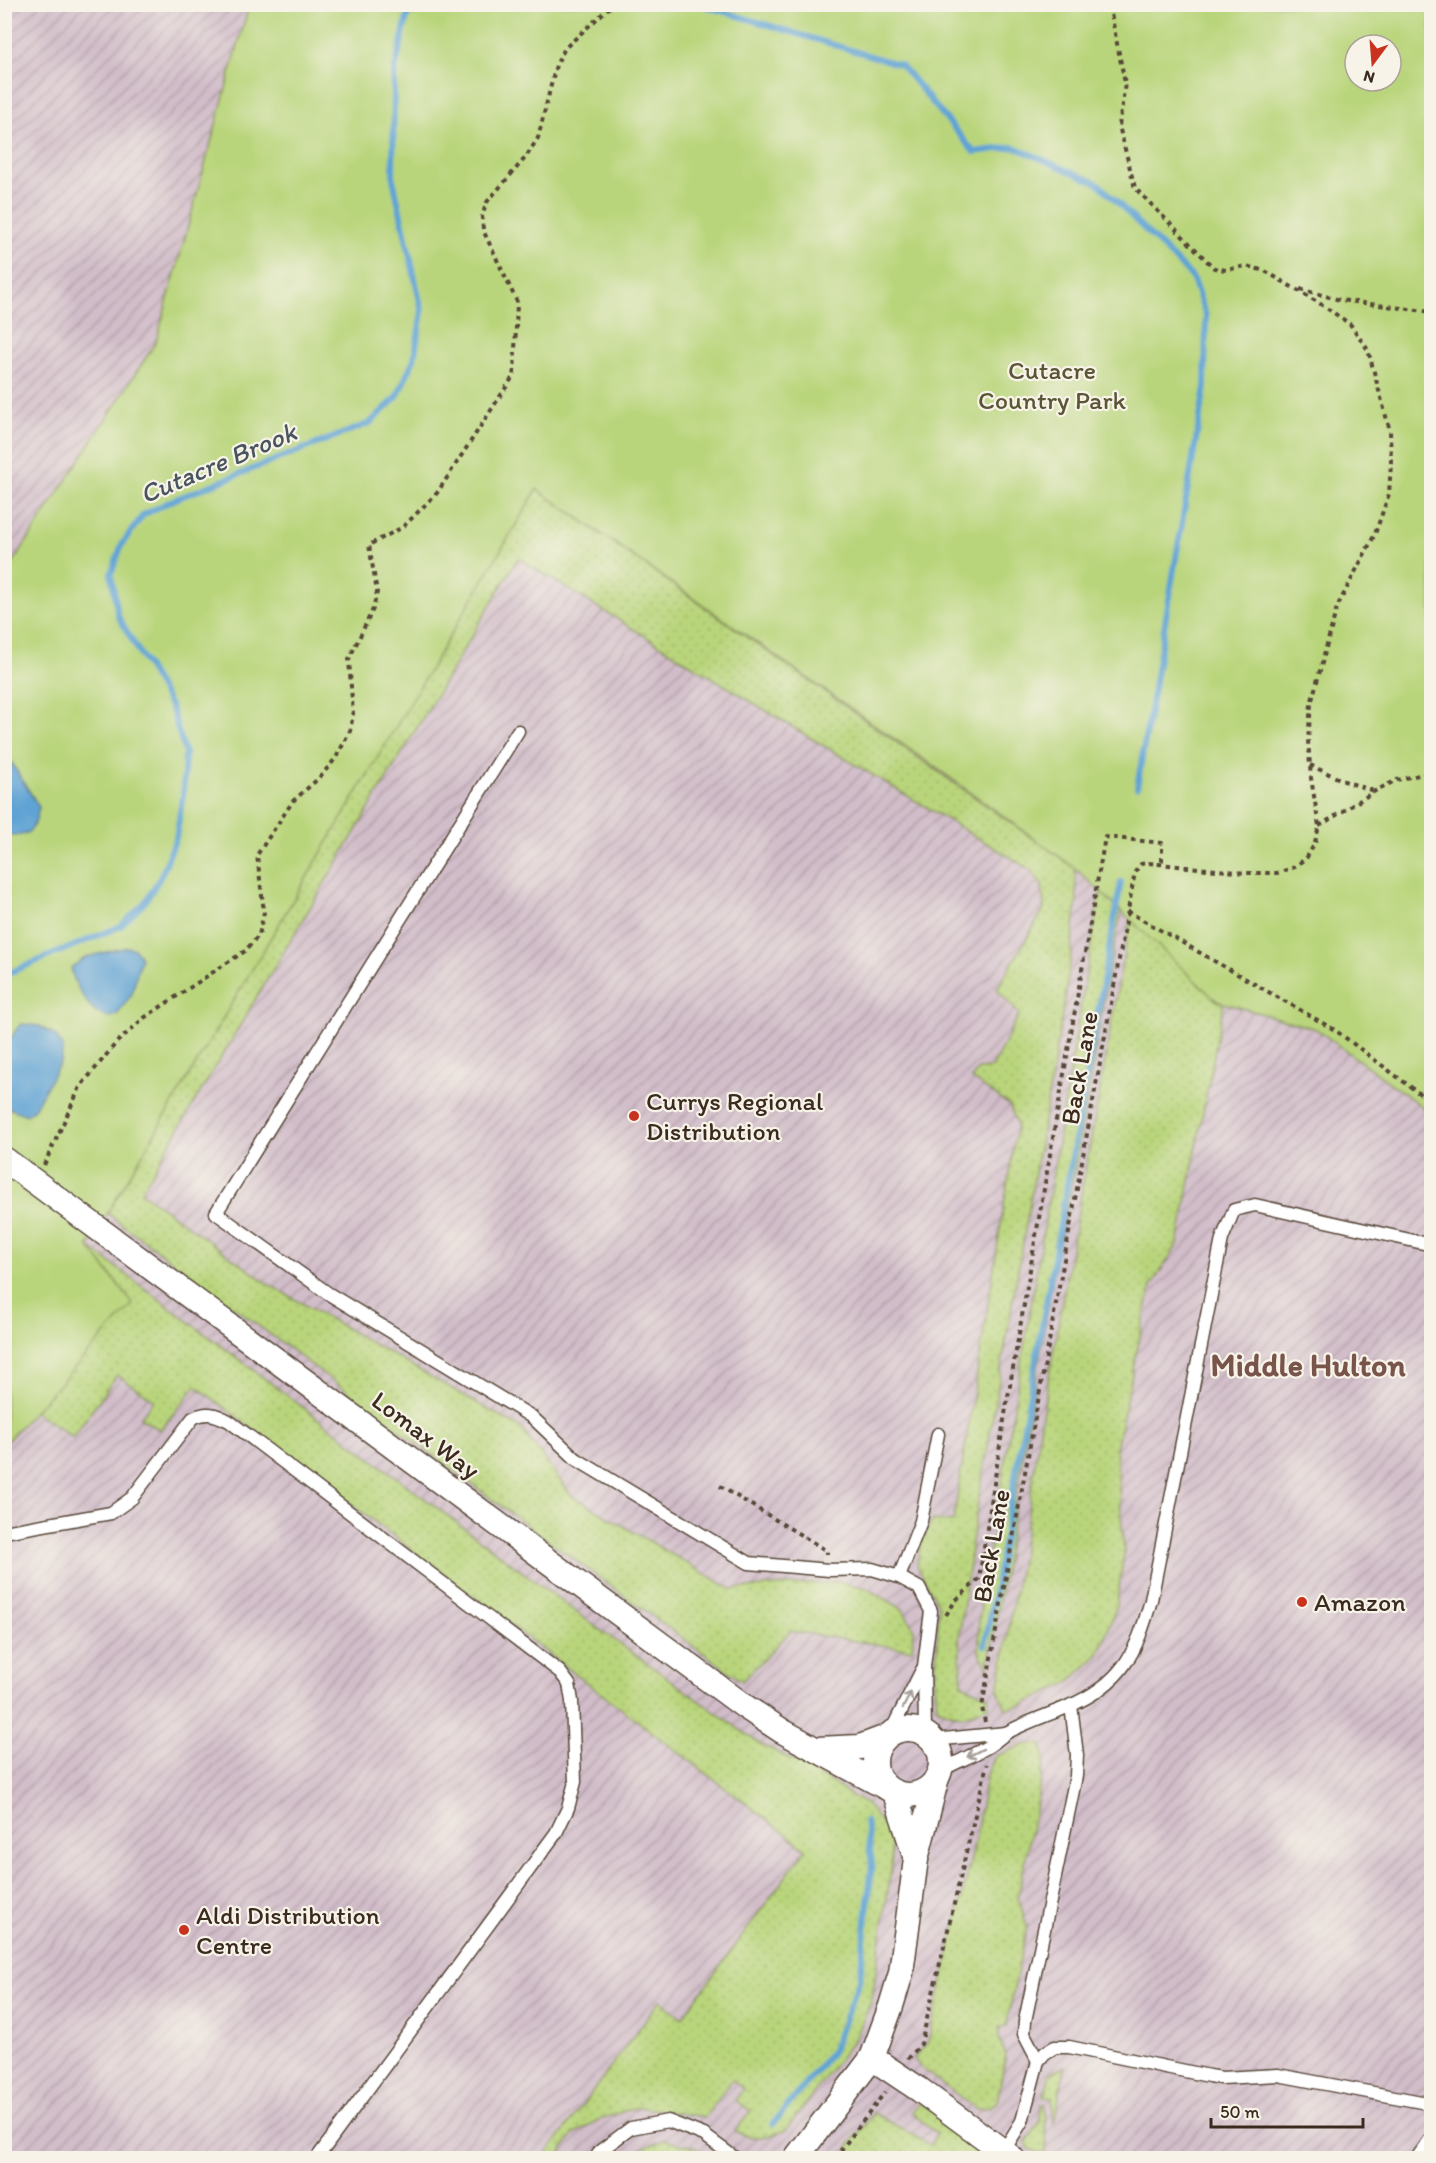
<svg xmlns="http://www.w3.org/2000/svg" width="1436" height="2163" font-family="Itim,sans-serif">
<defs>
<pattern id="industrial-furrows" width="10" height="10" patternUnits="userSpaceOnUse" patternTransform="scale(1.5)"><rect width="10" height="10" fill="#d1bdc9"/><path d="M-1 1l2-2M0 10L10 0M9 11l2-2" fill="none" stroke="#ab9aa3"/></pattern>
<pattern id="grass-dots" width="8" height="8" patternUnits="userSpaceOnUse" patternTransform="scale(1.5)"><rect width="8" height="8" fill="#b9d57b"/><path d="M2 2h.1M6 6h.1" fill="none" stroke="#a0b76a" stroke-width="1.8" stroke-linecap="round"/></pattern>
</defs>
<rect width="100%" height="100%" fill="#f7f3e8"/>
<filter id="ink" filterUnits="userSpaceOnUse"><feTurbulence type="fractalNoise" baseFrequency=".0167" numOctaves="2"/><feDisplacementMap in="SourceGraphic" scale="12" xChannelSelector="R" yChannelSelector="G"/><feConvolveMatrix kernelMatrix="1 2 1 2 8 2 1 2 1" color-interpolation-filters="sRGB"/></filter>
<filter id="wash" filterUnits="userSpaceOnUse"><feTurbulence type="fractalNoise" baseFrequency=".008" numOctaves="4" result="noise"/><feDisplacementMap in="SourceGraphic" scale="24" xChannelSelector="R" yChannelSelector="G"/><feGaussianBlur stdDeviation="1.35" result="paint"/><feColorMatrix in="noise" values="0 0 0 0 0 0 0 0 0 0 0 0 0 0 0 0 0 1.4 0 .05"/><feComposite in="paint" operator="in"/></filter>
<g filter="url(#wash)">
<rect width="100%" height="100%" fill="#f5e6d0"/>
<g fill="url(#industrial-furrows)">
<polygon points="5,5 296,5 240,319 5,627"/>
<polygon points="537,489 955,781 1075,868 1217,1001 1316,1029 1431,1113 1431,2158 5,2158 4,1443 133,1304 88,1246"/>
</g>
<g fill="url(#grass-dots)" stroke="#7a804c" stroke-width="1.5">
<path d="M537,489L1075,868L1077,901L1067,987L975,1520L959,1638L962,1684L988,1696V1706C965,1717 959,1719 937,1707L935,1684L939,1606L917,1565L921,1543L933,1520L953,1522L1017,1124L1009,1105L972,1079L978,1069L992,1068L1019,1014L997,989L1044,909L1042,885L1030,869L809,737L518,558L141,1192L270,1285L521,1428L572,1496L731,1589L837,1582L864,1587L903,1609L914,1630L912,1650L791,1631L742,1681L520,1520L107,1213Z"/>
<polygon points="1100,891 1121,912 1108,976 1075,1169 1055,1265 988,1668 979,1652 979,1617"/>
<polygon points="1130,919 1214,998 1224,1003 1178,1244 1151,1286 1116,1448 1124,1553 1116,1608 1099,1654 1068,1683 1025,1704 1006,1709 998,1690 1022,1555 1042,1415"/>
<path d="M88,1246L592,1624L760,1744L805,1766L867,1805L890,1833L892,1863L872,1999L857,2035L786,2130C768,2137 752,2141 735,2131L751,2111L735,2100L743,2089L732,2080L705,2117L638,2107L600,2119L573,2135L557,2158H544L660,2000L682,2018L806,1849L196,1386L160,1430L140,1418L154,1400L117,1375L73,1437L34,1411L133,1304Z"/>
<polygon points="1027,1744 1041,1744 1045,1759 1018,1897 1027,1926 1006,2027 999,2027 999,2039 1006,2055 997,2102 989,2107 977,2109 922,2069 914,2059 928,2042 974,1846 986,1777 995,1756"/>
<polygon points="1065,2066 1054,2124 1052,2098 1044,2097 1050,2073"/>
<polygon points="919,2102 994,2158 840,2158 874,2113 930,2145 937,2134 911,2112"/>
<polygon points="1042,2104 1045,2104 1046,2153 1036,2152 1027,2147 1027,2141 1039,2124"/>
<polygon points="664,2140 696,2148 709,2158 634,2158 640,2149"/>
</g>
<path fill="#b9d57b" stroke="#7a804c" stroke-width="1.5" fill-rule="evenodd" d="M249,5H1431V1113L1316,1029L1217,1001L1075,868L955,781L537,489L88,1246L133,1304L5,1443V575L156,342ZM1355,45H1391V81H1355Z"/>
<g fill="#5fa3d4" stroke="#4d6679" stroke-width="1.5">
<path d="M5,752L39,807C35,830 30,839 5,834Z"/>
<path d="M127,947L135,949L141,957L132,994L117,1015C114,1015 111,1017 108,1017C90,1015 73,983 71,968L86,957Z"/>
<path d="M21,1024L40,1026L56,1036L63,1047L61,1061L34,1109L27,1115L5,1107C4,1079 0,1044 21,1024Z"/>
</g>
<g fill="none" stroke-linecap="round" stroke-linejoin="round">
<g stroke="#5fa3d4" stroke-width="6">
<polyline points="698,4 901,65 974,152 1014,147 1099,184 1192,277 1206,316 1205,387 1137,787"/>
<polyline points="4,975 121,926 145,902 161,876 176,838 183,795 185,753 171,707 118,616 111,574 122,544 143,515 173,500 370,423 397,397 414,359 422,311 393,179 394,74 407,17 415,4"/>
<polyline points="985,1646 1121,882"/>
<polyline points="773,2124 833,2050 860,1978 872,1864 866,1821"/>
</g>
</g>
</g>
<g filter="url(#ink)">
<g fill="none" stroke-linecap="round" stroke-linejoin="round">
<defs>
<g id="lane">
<polyline points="518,731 216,1213 329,1294 532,1417 576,1459 749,1563 829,1570 872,1569 899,1577 919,1588 931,1611 924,1666 925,1733"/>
<path d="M4,1532L111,1513L132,1498L193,1418C207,1411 215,1414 229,1421L560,1672L569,1684L572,1701L575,1782L568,1808L556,1833L317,2158"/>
<polyline points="899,1577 921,1521 938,1434"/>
<polyline points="890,1733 922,1670"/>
<polyline points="933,1740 1006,1733"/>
<path d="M940,1771C956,1762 974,1755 989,1746C996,1742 1001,1736 1008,1732C1027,1722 1048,1715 1067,1707C1122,1684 1136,1654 1151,1600L1222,1239L1234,1210L1255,1205L1432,1245"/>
<polyline points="1038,2061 1024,2034 1025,2021 1076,1776 1077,1755 1071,1705"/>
<polyline points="1003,2152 1022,2121 1038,2061 1045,2053 1055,2047 1069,2047 1209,2076 1222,2078 1278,2075 1432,2104"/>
<polyline points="596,2158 600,2151 631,2128 668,2121 704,2135 735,2158"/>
<polyline points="1417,2158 1432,2137"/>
</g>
<g id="street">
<polyline points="4,1159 744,1706 782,1731 885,1787"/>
<circle cx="908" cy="1762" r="33"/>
<polyline points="818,1749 860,1747 884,1738"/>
<polyline points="895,1793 916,1859"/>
<polyline points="872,2058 920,2090 1012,2158"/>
<polyline points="796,2158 872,2058 891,2006 901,1973 916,1859 936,1781"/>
</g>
</defs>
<use href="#lane" stroke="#574639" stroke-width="15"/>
<use href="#street" stroke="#574639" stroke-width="27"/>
<g stroke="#574639" stroke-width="4" stroke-dasharray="4.5 4.5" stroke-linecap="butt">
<polyline points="1300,289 1340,300 1432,312"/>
<polyline points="1310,765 1344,781 1374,791"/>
<polyline points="1319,826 1375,791 1397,780 1432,772"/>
<polyline points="1127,911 1335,1030 1432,1103"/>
<polyline points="44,1165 80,1087 117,1042 144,1018 245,951 259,935 264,912 257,855 293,801 319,778 336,758 350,731 353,714 349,659 373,609 377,592 369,545 403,527 437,493 514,375 517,302 483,230 482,216 487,202 526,157 538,138 556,65 565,48 613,4"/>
<polyline points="720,1486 827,1551 827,1554"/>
<polyline points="946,1615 956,1600 979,1579 1004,1420 1105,837 1162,843 1162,863"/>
<polyline points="985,1722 982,1707 1135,872 1141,864 1149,863 1246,873 1277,873 1295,867 1307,857 1315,843 1319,826 1311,778 1308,740 1311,704 1337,607 1375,534 1389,494 1391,463 1390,431 1368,350 1350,324 1319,303 1265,271 1246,266 1226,270 1214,268 1135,188 1119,126 1125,83 1109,4"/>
<polyline points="908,2059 921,2044 987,1764"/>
<polyline points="835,2158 885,2092"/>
</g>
<use href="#lane" stroke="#fff" stroke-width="12"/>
<use href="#street" stroke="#fff" stroke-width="24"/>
</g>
<defs><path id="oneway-shaft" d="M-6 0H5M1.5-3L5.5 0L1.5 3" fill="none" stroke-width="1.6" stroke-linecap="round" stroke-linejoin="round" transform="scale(1.5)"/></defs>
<g stroke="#a79f9a">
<use href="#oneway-shaft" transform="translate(907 1700) rotate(-63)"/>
<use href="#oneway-shaft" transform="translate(975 1753) rotate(153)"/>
</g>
</g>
<g fill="#c8321e" stroke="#f7f3e8" stroke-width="2">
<circle cx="634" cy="1116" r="6"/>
<circle cx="1302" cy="1602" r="6"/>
<circle cx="184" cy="1930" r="6"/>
</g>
<g text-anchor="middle" stroke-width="4.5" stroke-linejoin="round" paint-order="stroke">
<g font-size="26" fill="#5a5535" stroke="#f7f3e8">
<text x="1052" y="379">Cutacre<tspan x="1052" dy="30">Country Park</tspan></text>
</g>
<g font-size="26" fill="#3b2a1e" stroke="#f7f3e8">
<text transform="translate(1079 1068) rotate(-80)" y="9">Back Lane</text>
<text transform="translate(426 1435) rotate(37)" y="9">Lomax Way</text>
<text transform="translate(991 1546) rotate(-80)" y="9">Back Lane</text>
</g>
<g font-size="26" fill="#3b2a1e" stroke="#f7f3e8" text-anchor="start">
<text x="646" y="1110">Currys Regional<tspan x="646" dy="30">Distribution</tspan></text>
<text x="1314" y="1611">Amazon</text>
<text x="196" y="1924">Aldi Distribution<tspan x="196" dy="30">Centre</tspan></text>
</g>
<g font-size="27" font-style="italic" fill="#48545e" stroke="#f7f3e8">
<text transform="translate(218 463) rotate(-23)" y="9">Cutacre Brook</text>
</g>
<g font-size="32" font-weight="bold" fill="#78544b" stroke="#f7f3e8">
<text x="1308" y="1376">Middle Hulton</text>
</g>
</g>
<rect width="1436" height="2163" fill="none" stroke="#f7f3e8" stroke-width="24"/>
<g transform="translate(1373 63) rotate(196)"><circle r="28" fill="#f7f3e8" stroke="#aca397" stroke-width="1.5"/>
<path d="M0-4.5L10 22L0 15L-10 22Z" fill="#c8321e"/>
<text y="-9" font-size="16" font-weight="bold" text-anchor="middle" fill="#3b2a1e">N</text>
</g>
<path d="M1211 2118v9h152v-9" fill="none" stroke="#3b2a1e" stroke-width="3"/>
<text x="1220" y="2118" font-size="18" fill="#3b2a1e" stroke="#f7f3e8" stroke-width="4.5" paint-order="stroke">50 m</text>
</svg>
